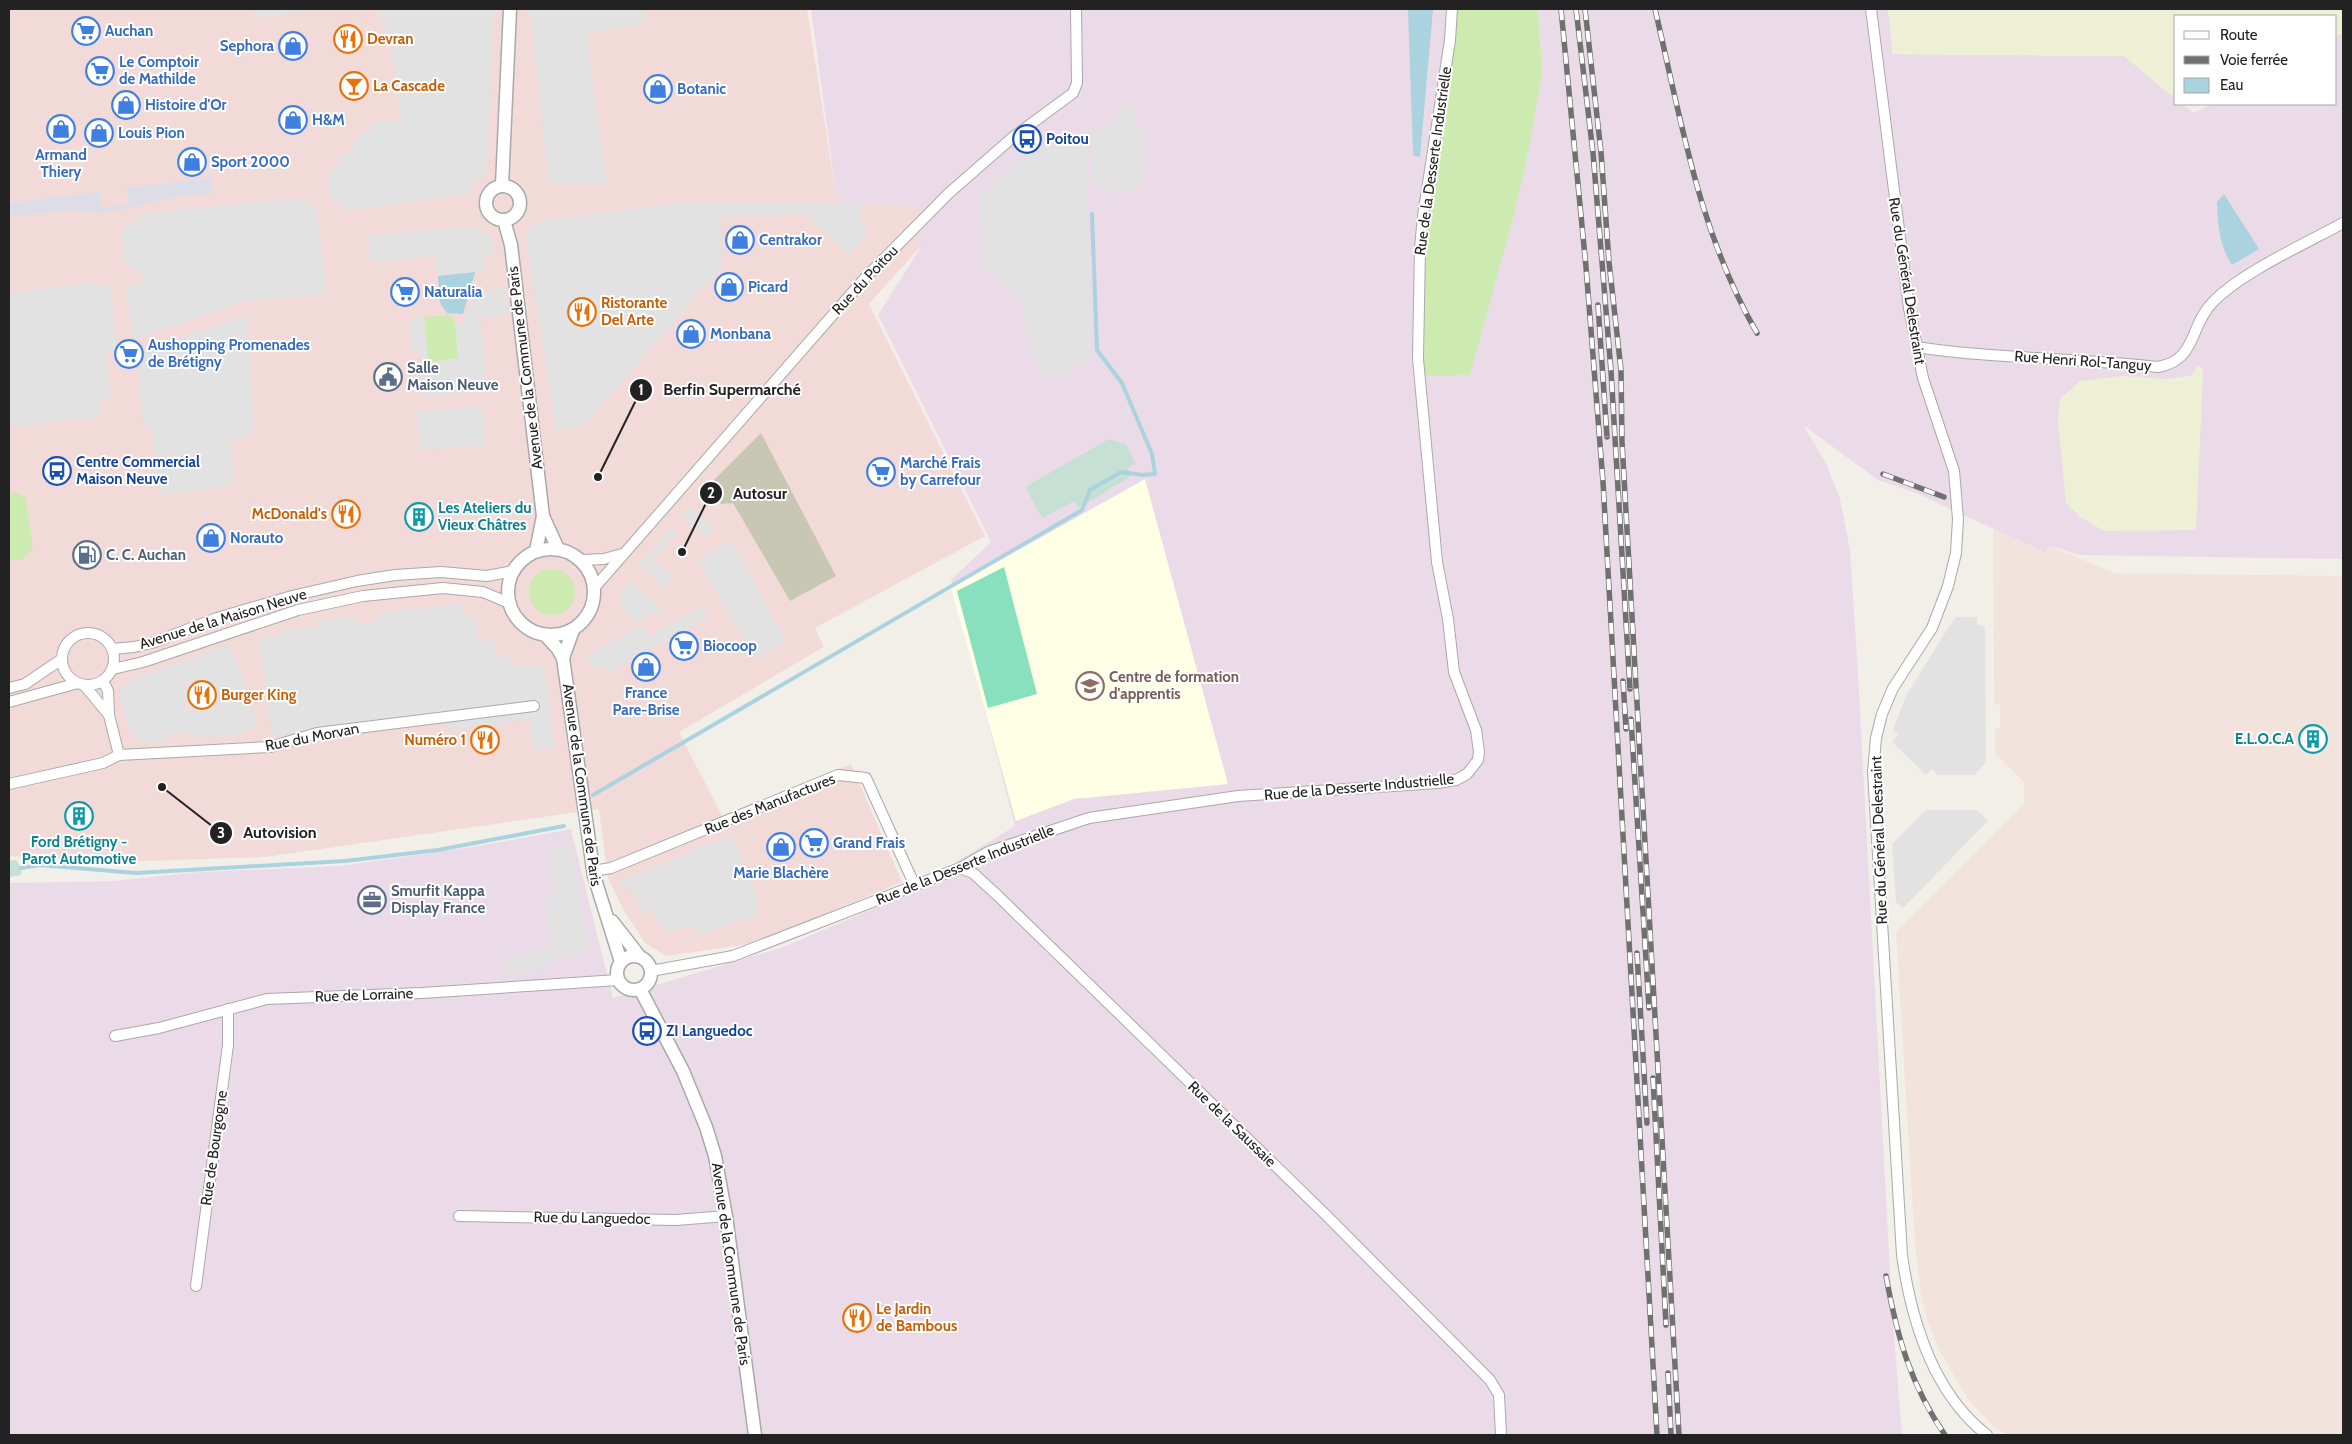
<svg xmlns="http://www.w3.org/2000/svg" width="2352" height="1444" font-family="Cabin,sans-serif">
<rect width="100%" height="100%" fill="#f2efe9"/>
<polygon fill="#f2dad9" points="9,9 807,9 837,202 921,206 920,247 869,304 985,536 815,628 824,647 679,732 722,816 851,764 902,882 793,927 743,945 666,956 645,943 624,911 608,878 599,809 265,857 117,862 9,856"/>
<path fill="#ebdbe8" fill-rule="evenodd" d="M811,9H1451L1542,73L1538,9H1888L1893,54L2124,56L2176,99V104H2182L2194,113L2211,104H2336V36L2343,32V559L2079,555L2050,546L2045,553L1919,494L1878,480L1803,425L1826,463L1840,499L1850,550L1858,673L1892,1310L1902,1435H9V883L115,881L199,872L340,866L479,846L571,829L613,998L783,947L892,901L1015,826L951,580L991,542L878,315L920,248L921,207L837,202ZM2198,366L2203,370L2195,530L2161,380L2191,376Z"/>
<polygon fill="#ffffe5" points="1145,479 1228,784 1074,799 1016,821 951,588"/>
<polygon fill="#f3e3dd" points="1993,528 2045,553 2050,546 2114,573 2343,576 2343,1435 2008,1435 1994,1427 1967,1398 1940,1351 1928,1322 1921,1295 1915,1245 1896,932 2024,804 2024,782 1995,754 1995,729 2000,728 2000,705 1994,704"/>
<polygon fill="#c7c7b4" points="761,433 836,576 790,601 733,503 721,504 707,487"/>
<g fill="#eef0d5">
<polygon points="1888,9 2343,9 2343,32 2336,36 2336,16 2176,16 2176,99 2124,56 1893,54"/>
<polygon points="2198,366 2203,370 2196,530 2104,531 2079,516 2066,503 2058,421 2060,399 2080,381 2124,376 2176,380 2191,376"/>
</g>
<g fill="#cdebb0">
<polygon points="1451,9 1538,9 1542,73 1529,148 1515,211 1470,375 1419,376 1419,285"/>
<polygon points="450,315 455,324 459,358 428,363 424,317"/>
<polygon points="9,493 19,493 26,498 33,548 23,559 9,561"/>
<circle cx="552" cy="592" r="23"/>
</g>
<g fill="#c6e0d4">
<polygon points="1109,439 1126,444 1135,463 1128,468 1131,476 1079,508 1074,501 1042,518 1025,487"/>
<polygon points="16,860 21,868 21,875 9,877 9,861"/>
</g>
<polygon fill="#88e0be" points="1004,567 1037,694 988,708 957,591"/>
<g fill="#e2e2e2">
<polygon points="253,9 324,9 254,18"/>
<polygon points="376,9 493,9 486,177 477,177 471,186 472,194 342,211 341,202 331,203 327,173 335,171 340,163 340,155 353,153 352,145 360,133 372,131 371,123 401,120 389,37"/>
<polygon points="530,9 644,9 645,23 586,33 607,183 549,183"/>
<polygon points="1120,104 1133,104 1138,129 1142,129 1144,185 1136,185 1136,192 1110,193 1109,186 1092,186 1090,130 1105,129 1121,113"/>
<polygon points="1069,136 1085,137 1092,348 1087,361 1062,375 1045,375 1030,352 1023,307 985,265 982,256 979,201 981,193 1028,153 1042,147 1066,143"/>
<polygon points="287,199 307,200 308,207 316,206 327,291 318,295 246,301 133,340 126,287 143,284 141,271 125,265 121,230 150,213"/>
<polygon points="667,204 863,204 858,216 864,222 867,233 848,254 805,214 721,216 721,268 584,426 556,430 526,237 536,222"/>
<polygon points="481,226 482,234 492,234 494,253 486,254 484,271 437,275 435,257 371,262 368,235"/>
<polygon points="96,283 111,287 116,350 106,355 111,400 99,401 100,417 9,427 9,293"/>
<polygon points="504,287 508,314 481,318 487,391 423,397 420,350 411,350 409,319 424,317 428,362 458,359 455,324 465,323 464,315 473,302 486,291"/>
<polygon points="247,316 254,430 241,439 229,441 234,482 219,488 161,495 151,426 143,427 137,352"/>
<polygon points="482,406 486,445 421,451 417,412"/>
<polygon points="690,507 714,529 706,538 682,517"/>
<polygon points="671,528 677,533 653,559 673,576 663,587 638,565"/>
<polygon points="732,541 786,641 754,659 698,560"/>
<polygon points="630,582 663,611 658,617 651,612 639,624 619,607 625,601 619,595"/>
<polygon points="462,603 464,613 470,613 476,619 479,641 493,640 494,648 502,657 512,656 513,666 529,665 545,667 555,747 534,749 529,720 447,730 446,723 440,717 287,743 272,735 259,639 285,634 284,630 315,627 315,621 355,616 356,624 376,622 376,614"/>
<polygon points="702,606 709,616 606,675 601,665 594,669 586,656 642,625 649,637"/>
<polygon points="1955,617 1977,617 1977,625 1985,626 1986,762 1974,775 1938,775 1932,769 1926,775 1892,742 1898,735 1893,730 1906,696"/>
<polygon points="231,644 256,717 256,727 233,736 191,737 189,732 168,733 168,740 142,742 131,733 120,697 120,689 129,680"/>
<polygon points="1926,810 1976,810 1988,821 1903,908 1896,902 1892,844"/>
<polygon points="732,834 757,896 757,915 698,935 693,925 668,933 665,925 660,925 656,915 652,910 642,913 632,888 624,891 620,881"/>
<polygon points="571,845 590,948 566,958 550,959 551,968 507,975 503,958 552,949 544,899 556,895 548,849"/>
</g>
<polygon fill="#dddde8" points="211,178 213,193 161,199 134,207 102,213 72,210 9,217 9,203 100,192 102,208 128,205 126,188"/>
<g fill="#aad3df">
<polygon points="1408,9 1433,9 1420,157 1413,156"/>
<path d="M2224,194L2259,249L2232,265C2219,245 2218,226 2217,202Z"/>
<polygon points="475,272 463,314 447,313 440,303 438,276"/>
</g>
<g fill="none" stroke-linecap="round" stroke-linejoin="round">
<g stroke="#aad3df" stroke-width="4">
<polyline points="593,795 1082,510 1090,490 1121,472 1143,475 1155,474 1152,454 1122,383 1097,350 1092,214"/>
<polyline points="21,868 40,865 136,873 345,861 438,850 564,826"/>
</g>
<defs>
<g id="minor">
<path d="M1871,9L1909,308L1923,378L1954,471L1958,519L1956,553L1948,586L1932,628L1893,688L1882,714L1876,738L1873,772L1902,1255C1911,1319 1933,1393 1987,1435"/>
<path d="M1916,347C1996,359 2077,358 2158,367C2197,360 2189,327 2212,303C2240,273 2305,244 2343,223"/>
<polyline points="581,560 604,559 622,554"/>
<polyline points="595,587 865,278 949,193 1012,138 1073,93 1077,83 1076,9"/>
<circle cx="88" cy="659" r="26"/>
<polyline points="112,649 134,647 155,642 217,618 292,596 357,581 395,575 441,572 487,576 513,571"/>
<polyline points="113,669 143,662 298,610 363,596 443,588 483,592 509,603"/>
<polyline points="103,681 108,691 109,715 119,755"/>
<polyline points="84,685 109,715"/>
<polyline points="9,688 25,684 62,659"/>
<polyline points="9,702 78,683"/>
<polyline points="9,784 103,763 119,755 270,747 317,733 534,706"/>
<polyline points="960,868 973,873 997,895 1325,1214 1490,1380 1499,1395 1501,1435"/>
<polyline points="593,871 611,868 838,775 866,778 915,886"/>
<polyline points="651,971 733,956 960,868 988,852 1089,818 1238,796 1438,783 1456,780 1467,774 1478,760 1479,752 1476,730 1454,672 1448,619 1437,562 1418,359 1420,248 1423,216 1450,40 1452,9"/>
<polyline points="115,1036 159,1028 267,999 422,993 618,980"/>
<polyline points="459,1216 676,1220 726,1216"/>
<polyline points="196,1286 228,1045 228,1009"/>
</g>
<g id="tertiary">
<polyline points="502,185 510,9"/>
<circle cx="503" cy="203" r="17"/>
<polyline points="504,220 511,245 543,516 536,551"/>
<polyline points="543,516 558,549"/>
<circle cx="551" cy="592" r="43"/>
<polyline points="545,635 558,649 563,658 594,876 621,962"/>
<polyline points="563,658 573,630"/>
<polyline points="612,921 640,957"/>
<circle cx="634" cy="973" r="17"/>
<polyline points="640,989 683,1071 706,1127 715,1156 726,1216 755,1435"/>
</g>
</defs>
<use href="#minor" stroke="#a9a9a9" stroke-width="12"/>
<use href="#tertiary" stroke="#a9a9a9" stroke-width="15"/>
<use href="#minor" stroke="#fff" stroke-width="10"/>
<use href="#tertiary" stroke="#fff" stroke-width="12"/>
<defs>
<g id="rail">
<polyline points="1561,9 1586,267 1603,482 1657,1435"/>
<polyline points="1576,9 1593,153 1611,371 1630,689"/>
<polyline points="1585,9 1601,152 1609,262 1621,370 1622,442 1679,1435"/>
<path d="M1655,9C1681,120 1699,233 1757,333"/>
<polyline points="1598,305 1607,437"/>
<polyline points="1883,474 1944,497"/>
<polyline points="1623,681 1626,729"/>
<polyline points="1631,719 1649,1008"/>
<polyline points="1637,953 1647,1123"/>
<polyline points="1653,1078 1666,1325"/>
<path d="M1886,1276C1897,1336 1910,1384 1945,1435"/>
<polyline points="1668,1373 1671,1435"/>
</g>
</defs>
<use href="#rail" stroke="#707070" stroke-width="5.5"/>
<use href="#rail" stroke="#fff" stroke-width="4" stroke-dasharray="11" stroke-linecap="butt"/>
</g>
<defs>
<symbol id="supermarket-ring" viewBox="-11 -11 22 22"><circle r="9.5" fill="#fff" stroke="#3f7fe0" stroke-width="1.5"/><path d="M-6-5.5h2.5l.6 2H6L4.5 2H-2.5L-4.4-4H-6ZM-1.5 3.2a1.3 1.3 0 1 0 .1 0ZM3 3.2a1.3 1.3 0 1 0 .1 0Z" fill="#3f7fe0"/></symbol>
<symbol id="restaurant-ring" viewBox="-11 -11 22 22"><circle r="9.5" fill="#fff" stroke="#e8710a" stroke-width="1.5"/><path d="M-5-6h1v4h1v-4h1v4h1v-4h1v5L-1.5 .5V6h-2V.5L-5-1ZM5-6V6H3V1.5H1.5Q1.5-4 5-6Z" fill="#e8710a"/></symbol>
<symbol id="shop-ring" viewBox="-11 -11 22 22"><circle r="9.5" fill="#fff" stroke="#3f7fe0" stroke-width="1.5"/><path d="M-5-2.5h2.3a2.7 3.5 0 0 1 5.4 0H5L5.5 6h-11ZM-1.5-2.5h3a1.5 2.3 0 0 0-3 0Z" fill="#3f7fe0"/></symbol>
<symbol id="bar-ring" viewBox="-11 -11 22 22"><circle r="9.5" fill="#fff" stroke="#e8710a" stroke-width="1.5"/><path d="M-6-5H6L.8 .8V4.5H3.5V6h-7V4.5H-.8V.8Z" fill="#e8710a"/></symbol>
<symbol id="bus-ring" viewBox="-11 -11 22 22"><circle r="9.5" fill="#fff" stroke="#1a4fb4" stroke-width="1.5"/><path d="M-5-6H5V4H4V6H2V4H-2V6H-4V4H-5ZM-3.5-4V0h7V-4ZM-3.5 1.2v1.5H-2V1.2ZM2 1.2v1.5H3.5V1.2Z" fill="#1a4fb4"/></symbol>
<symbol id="civic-ring" viewBox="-11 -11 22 22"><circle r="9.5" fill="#fff" stroke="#5c6f8a" stroke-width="1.5"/><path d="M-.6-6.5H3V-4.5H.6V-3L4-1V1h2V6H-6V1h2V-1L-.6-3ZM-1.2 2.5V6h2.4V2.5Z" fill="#5c6f8a"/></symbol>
<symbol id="building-ring" viewBox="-11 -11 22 22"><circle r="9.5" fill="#fff" stroke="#0f9aa8" stroke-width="1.5"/><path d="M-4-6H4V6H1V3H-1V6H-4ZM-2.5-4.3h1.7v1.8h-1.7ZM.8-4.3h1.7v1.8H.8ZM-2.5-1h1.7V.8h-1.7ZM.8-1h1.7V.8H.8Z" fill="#0f9aa8"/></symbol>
<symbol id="fuel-ring" viewBox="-11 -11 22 22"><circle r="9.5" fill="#fff" stroke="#5c6f8a" stroke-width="1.5"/><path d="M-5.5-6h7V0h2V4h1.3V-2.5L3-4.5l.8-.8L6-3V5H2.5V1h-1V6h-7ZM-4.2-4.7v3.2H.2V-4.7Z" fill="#5c6f8a"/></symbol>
<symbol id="school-ring" viewBox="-11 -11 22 22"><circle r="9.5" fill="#fff" stroke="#8d6e63" stroke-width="1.5"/><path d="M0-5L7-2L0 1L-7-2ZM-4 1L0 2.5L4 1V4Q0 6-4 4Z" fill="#8d6e63"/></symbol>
<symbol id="office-ring" viewBox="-11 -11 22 22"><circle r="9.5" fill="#fff" stroke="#5c6f8a" stroke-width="1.5"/><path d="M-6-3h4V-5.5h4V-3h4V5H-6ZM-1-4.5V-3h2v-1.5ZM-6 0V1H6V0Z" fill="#5c6f8a"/></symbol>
</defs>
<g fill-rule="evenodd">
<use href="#supermarket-ring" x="70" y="15" width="32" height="32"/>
<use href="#restaurant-ring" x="332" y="23" width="32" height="32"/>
<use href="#shop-ring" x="277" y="30" width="32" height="32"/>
<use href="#supermarket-ring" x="84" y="55" width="32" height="32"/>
<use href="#bar-ring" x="338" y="70" width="32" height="32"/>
<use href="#shop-ring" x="642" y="73" width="32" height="32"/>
<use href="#shop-ring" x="110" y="89" width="32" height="32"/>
<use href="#shop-ring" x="277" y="104" width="32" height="32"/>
<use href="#shop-ring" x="45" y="113" width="32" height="32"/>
<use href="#shop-ring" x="83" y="117" width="32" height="32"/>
<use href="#bus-ring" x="1011" y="123" width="32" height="32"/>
<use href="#shop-ring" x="176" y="146" width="32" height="32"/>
<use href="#shop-ring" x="724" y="224" width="32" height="32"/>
<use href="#shop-ring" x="713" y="271" width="32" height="32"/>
<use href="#supermarket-ring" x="389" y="276" width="32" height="32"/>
<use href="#restaurant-ring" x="566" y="296" width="32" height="32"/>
<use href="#shop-ring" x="675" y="318" width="32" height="32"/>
<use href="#supermarket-ring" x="113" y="338" width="32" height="32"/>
<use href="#civic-ring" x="372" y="361" width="32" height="32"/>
<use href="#bus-ring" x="41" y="455" width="32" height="32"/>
<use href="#supermarket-ring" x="865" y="456" width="32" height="32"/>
<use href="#restaurant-ring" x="330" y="498" width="32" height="32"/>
<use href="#building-ring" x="403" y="501" width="32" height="32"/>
<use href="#shop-ring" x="195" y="522" width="32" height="32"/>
<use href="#fuel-ring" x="71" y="539" width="32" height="32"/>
<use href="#supermarket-ring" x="668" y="630" width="32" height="32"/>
<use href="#shop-ring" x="630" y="651" width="32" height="32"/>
<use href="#school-ring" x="1074" y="670" width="32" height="32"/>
<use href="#restaurant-ring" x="186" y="679" width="32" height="32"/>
<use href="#building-ring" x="2297" y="723" width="32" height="32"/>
<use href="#restaurant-ring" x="469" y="724" width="32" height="32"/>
<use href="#building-ring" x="63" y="800" width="32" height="32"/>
<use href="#supermarket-ring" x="798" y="827" width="32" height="32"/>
<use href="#shop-ring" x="765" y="831" width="32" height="32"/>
<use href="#office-ring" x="356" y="884" width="32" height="32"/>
<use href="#bus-ring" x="631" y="1015" width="32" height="32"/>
<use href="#restaurant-ring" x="841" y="1302" width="32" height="32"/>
</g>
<g text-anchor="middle" stroke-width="4" stroke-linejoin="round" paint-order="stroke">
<g font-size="15" font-weight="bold" fill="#366cbe" stroke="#fff" text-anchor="start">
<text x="105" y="36">Auchan</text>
<text x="274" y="51" text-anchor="end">Sephora</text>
<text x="119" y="67">Le Comptoir<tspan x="119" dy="17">de Mathilde</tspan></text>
<text x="677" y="94">Botanic</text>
<text x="145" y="110">Histoire d'Or</text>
<text x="312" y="125">H&amp;M</text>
<text x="118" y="138">Louis Pion</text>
<text x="61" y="160" text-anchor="middle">Armand<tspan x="61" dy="17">Thiery</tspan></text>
<text x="211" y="167">Sport 2000</text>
<text x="759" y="245">Centrakor</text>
<text x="748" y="292">Picard</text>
<text x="424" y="297">Naturalia</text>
<text x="710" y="339">Monbana</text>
<text x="148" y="350">Aushopping Promenades<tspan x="148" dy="17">de Brétigny</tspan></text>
<text x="900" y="468">Marché Frais<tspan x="900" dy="17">by Carrefour</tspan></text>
<text x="230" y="543">Norauto</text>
<text x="703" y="651">Biocoop</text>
<text x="646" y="698" text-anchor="middle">France<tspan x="646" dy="17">Pare-Brise</tspan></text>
<text x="833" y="848">Grand Frais</text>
<text x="781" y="878" text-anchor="middle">Marie Blachère</text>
</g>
<g font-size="15" font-weight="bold" fill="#c56008" stroke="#fff" text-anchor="start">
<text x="367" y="44">Devran</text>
<text x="373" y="91">La Cascade</text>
<text x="601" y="308">Ristorante<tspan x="601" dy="17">Del Arte</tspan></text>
<text x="327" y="519" text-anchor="end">McDonald's</text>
<text x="221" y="700">Burger King</text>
<text x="466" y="745" text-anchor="end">Numéro 1</text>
<text x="876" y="1314">Le Jardin<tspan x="876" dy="17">de Bambous</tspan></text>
</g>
<g font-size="15" font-weight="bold" fill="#164399" stroke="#fff" text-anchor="start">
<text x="1046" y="144">Poitou</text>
<text x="76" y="467">Centre Commercial<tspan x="76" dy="17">Maison Neuve</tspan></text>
<text x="666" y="1036">ZI Languedoc</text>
</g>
<g font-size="15" fill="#222" stroke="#fff">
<text transform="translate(1433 161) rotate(-82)" y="5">Rue de la Desserte Industrielle</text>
<text transform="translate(865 280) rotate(-47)" y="5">Rue du Poitou</text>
<text transform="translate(1907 281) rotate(81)" y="5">Rue du Général Delestraint</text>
<text transform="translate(2083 361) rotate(4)" y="5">Rue Henri Rol-Tanguy</text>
<text transform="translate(525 368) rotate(-97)" y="5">Avenue de la Commune de Paris</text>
<text transform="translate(223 619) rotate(-17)" y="5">Avenue de la Maison Neuve</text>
<text transform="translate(312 737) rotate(-11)" y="5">Rue du Morvan</text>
<text transform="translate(582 785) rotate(82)" y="5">Avenue de la Commune de Paris</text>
<text transform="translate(1359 787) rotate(-5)" y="5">Rue de la Desserte Industrielle</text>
<text transform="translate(770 804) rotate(-22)" y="5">Rue des Manufactures</text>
<text transform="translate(1879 840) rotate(-92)" y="5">Rue du Général Delestraint</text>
<text transform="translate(965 865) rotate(-22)" y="5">Rue de la Desserte Industrielle</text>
<text transform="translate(364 995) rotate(-2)" y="5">Rue de Lorraine</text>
<text transform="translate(1232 1124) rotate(44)" y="5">Rue de la Saussaie</text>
<text transform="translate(214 1148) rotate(-82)" y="5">Rue de Bourgogne</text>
<text transform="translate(592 1218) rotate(1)" y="5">Rue du Languedoc</text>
<text transform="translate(731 1264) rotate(82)" y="5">Avenue de la Commune de Paris</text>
</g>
<g font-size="15" font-weight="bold" fill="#4e5e75" stroke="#fff" text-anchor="start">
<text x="407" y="373">Salle<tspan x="407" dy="17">Maison Neuve</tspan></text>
<text x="106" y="560">C. C. Auchan</text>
<text x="391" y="896">Smurfit Kappa<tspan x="391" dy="17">Display France</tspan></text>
</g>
<g font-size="15" font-weight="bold" fill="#0d838f" stroke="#fff" text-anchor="start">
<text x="438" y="513">Les Ateliers du<tspan x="438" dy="17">Vieux Châtres</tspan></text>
<text x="2294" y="744" text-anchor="end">E.L.O.C.A</text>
<text x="79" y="847" text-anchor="middle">Ford Brétigny -<tspan x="79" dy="17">Parot Automotive</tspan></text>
</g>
<g font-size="15" font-weight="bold" fill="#785e54" stroke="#fff" text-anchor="start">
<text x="1109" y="682">Centre de formation<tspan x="1109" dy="17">d'apprentis</tspan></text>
</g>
</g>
<path fill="none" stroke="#222" stroke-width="2" d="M598 477L641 390M682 552L711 493M162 787L221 833"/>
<g fill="#222" stroke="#fff" stroke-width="2">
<circle cx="598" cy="477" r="5"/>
<circle cx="682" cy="552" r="5"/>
<circle cx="162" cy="787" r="5"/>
<circle cx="641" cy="390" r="12"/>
<circle cx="711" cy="493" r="12"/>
<circle cx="221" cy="833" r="12"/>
</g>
<g font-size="15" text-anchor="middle" font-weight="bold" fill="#fff">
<text x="641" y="395">1</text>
<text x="711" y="498">2</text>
<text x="221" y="838">3</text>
</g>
<g font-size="16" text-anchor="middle" font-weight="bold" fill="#222" stroke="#fff" stroke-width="4" stroke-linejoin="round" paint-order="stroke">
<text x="732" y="395">Berfin Supermarché</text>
<text x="760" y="499">Autosur</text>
<text x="280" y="838">Autovision</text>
</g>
<rect width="2352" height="1444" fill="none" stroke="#222222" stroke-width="20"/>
<rect x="2174" y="15" width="162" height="90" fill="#ffffff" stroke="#a7a7a7"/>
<rect x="2184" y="31" width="25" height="8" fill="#ffffff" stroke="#a7a7a7"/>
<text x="2220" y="40" font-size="15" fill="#222222">Route</text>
<rect x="2184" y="56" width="25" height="8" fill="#707070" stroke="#a7a7a7"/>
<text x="2220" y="65" font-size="15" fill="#222222">Voie ferrée</text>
<rect x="2184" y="78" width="25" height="15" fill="#aad3df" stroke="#a7a7a7"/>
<text x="2220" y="90" font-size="15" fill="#222222">Eau</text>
</svg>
